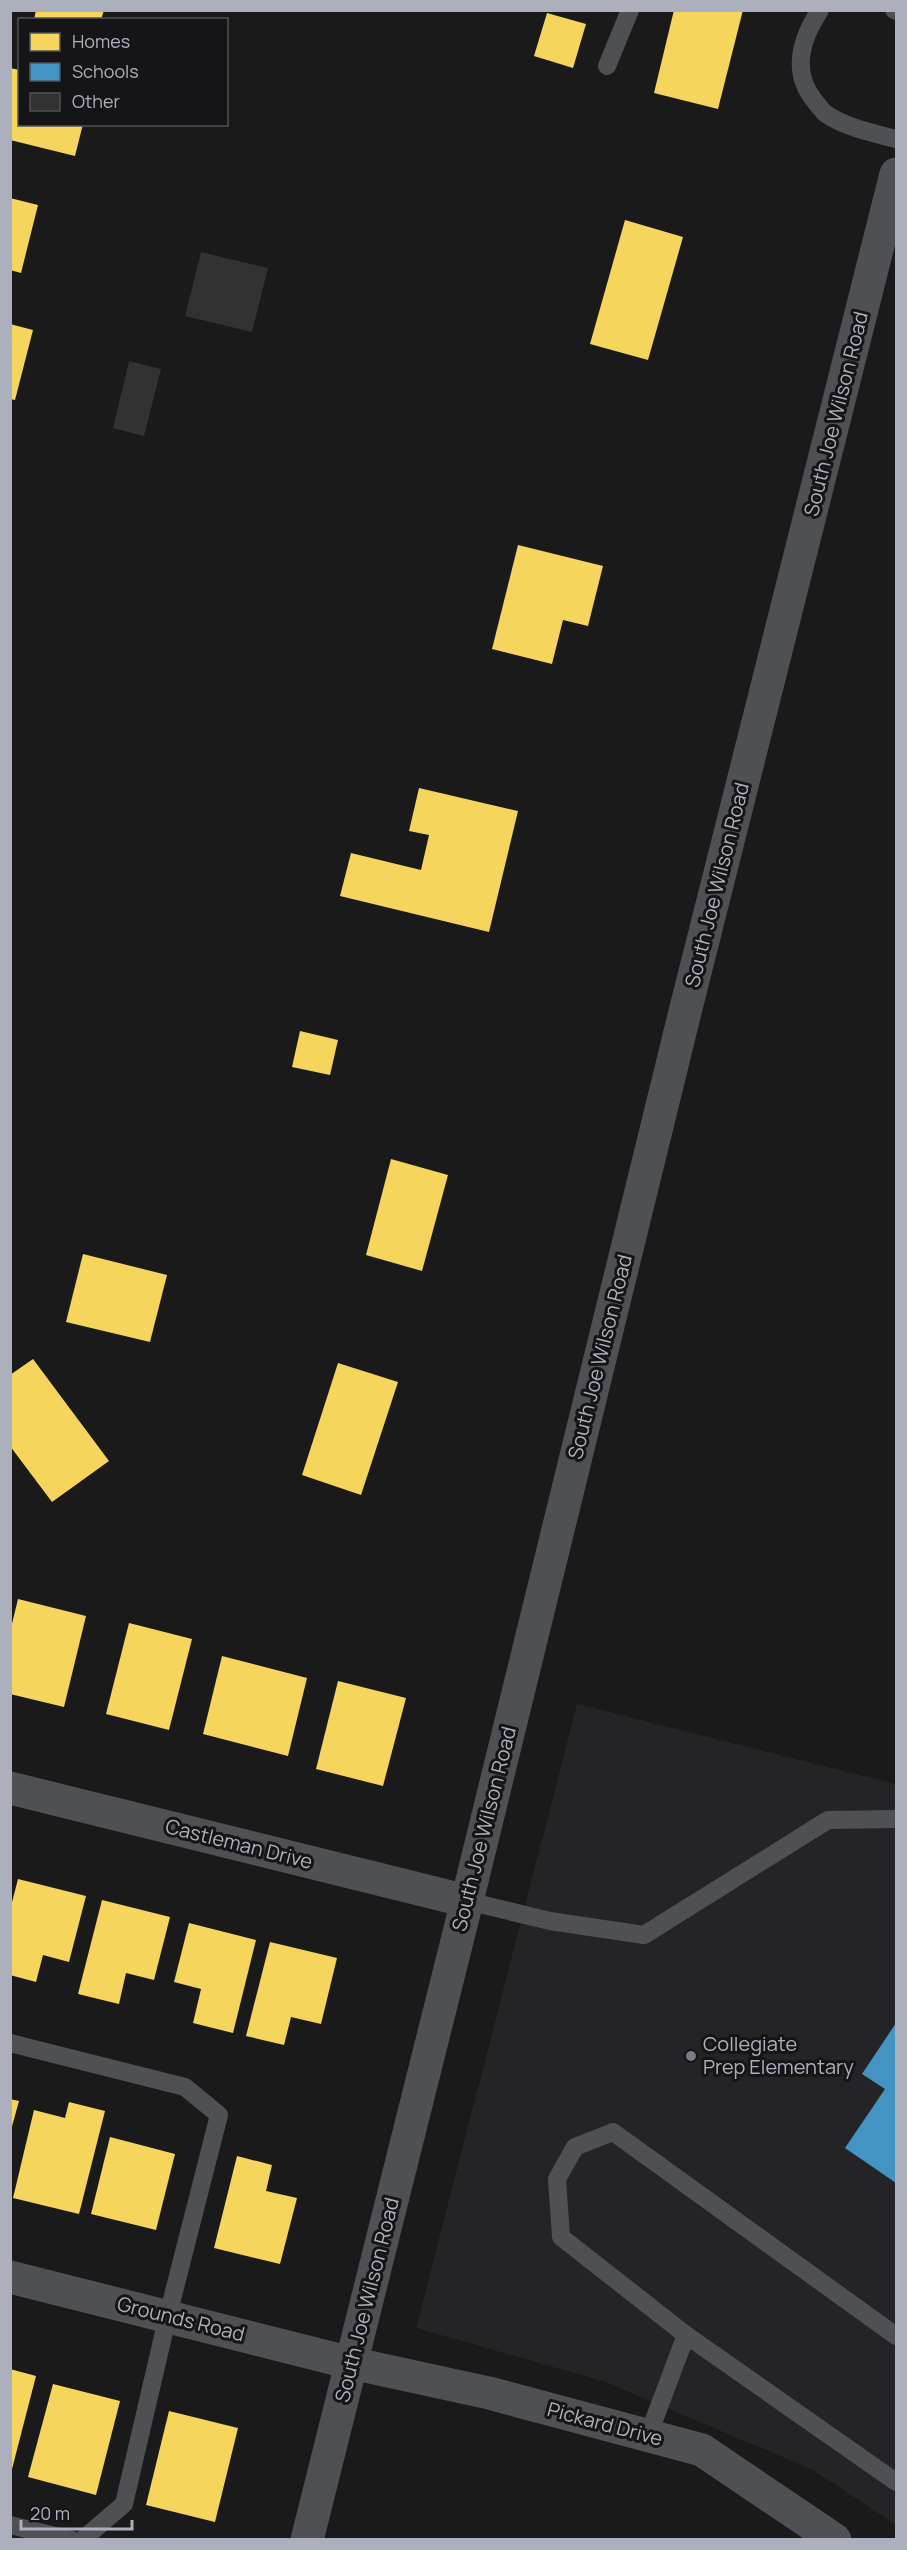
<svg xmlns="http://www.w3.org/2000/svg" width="907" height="2550" font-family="Manrope,sans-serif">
<rect width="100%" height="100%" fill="#1a1a1b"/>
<polygon fill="#242427" points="577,1704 896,1784 896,2525 813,2470 606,2382 416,2328"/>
<g fill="#f6d55c">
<polygon points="36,10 104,10 101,20 34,20"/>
<polygon points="674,10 743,10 718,109 654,93"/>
<polygon points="547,13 586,24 573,68 534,56"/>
<polygon points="10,68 20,70 20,124 83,124 75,156 10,140"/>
<polygon points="10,198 38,205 21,273 10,270"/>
<polygon points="625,220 683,237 648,360 590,344"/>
<polygon points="10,324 33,330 15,400 10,399"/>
<polygon points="518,545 603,566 588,626 563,620 552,664 492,649"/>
<polygon points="419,788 518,811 489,932 340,896 351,853 421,870 429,835 409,831"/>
<polygon points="300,1031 338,1040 330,1075 292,1067"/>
<polygon points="391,1159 448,1175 422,1271 366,1255"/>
<polygon points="83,1254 167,1275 150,1342 66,1322"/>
<polygon points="33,1359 109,1461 52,1502 10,1446 10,1375"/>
<polygon points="338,1363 398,1382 361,1495 302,1475"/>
<polygon points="18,1599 86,1616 64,1707 10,1694 10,1632"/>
<polygon points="129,1623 192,1639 169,1730 106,1714"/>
<polygon points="222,1656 307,1678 288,1756 203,1734"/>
<polygon points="338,1681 406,1698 383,1786 316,1769"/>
<polygon points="18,1879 86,1896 69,1962 43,1955 36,1982 10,1975 10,1910"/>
<polygon points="102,1900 170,1917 154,1980 126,1973 119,2004 78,1994"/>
<polygon points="189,1923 256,1940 233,2033 193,2023 201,1989 174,1982"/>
<polygon points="270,1942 337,1958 321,2024 291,2017 284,2045 246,2036"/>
<polygon points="10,2099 19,2101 11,2130 10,2130"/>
<polygon points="69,2102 105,2111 79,2214 13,2198 34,2110 65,2118"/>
<polygon points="110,2137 175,2154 156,2230 91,2214"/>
<polygon points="237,2156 272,2165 266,2191 297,2198 280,2264 214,2248"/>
<polygon points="10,2369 36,2376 11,2473 10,2473"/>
<polygon points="53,2384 120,2401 96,2495 28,2477"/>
<polygon points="169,2411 238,2428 215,2522 146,2505"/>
</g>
<polygon fill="#4393c3" points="896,2023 896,2183 845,2148 885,2089 862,2074"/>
<g fill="#323233">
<polygon points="201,252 268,268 252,332 185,316"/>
<polygon points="129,361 161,369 144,436 113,428"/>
</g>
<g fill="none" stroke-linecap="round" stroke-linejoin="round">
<g stroke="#4e5054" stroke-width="18">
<path d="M820,10C801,39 791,71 814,100C818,105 822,111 826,114C847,128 873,133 896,139"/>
<polyline points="894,10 896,11"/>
<polyline points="607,66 630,10"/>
<polyline points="467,1901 550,1921 644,1935 828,1820 896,1819"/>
<polyline points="10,2043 185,2087 219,2115 168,2315 124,2504 82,2540"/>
<polyline points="896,2336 613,2132 575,2147 557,2179 561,2237 686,2335 896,2482"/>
<polyline points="648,2436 686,2335"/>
<polyline points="10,2525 72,2540"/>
</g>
<g stroke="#4e5054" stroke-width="33">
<polyline points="10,1788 467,1901"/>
<polyline points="10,2277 351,2363 489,2393 702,2450 835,2540"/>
</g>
<polyline stroke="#4e5054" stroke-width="33" points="307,2540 467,1901 685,1012 896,174"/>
</g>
<circle fill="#797c84" stroke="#151417" stroke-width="2" cx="691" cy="2056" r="6"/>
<g text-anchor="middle" stroke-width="6" stroke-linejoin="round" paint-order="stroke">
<g font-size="20" fill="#acb0bc" stroke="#151417">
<text transform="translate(836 414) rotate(-76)" y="7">South Joe Wilson Road</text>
<text transform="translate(717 885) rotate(-76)" y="7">South Joe Wilson Road</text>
<text transform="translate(600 1357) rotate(-76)" y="7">South Joe Wilson Road</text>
<text transform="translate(484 1829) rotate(-76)" y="7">South Joe Wilson Road</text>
<text transform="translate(239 1844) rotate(14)" y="7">Castleman Drive</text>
<text transform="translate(367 2300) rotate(-76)" y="7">South Joe Wilson Road</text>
<text transform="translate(181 2319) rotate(14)" y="7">Grounds Road</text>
<text transform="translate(605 2424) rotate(15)" y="7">Pickard Drive</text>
</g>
<g font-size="20" fill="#acb0bc" stroke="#151417" text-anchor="start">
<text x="703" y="2051">Collegiate<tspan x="703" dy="23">Prep Elementary</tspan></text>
</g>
</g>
<rect width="907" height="2550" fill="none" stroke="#acb0bc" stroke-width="24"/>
<rect x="18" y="18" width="210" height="108" fill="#151417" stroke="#515259" stroke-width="1.5"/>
<rect x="30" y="33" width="30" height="18" fill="#f6d55c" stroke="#515259" stroke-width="1.5"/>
<text x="72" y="48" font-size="18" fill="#acb0bc">Homes</text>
<rect x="30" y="63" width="30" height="18" fill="#4393c3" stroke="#515259" stroke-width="1.5"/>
<text x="72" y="78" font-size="18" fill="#acb0bc">Schools</text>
<rect x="30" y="93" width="30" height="18" fill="#323233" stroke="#515259" stroke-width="1.5"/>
<text x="72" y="108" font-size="18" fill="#acb0bc">Other</text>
<path d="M21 2520v9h111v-9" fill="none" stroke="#acb0bc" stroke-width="3"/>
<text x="30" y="2520" font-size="18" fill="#acb0bc" stroke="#151417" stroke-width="4.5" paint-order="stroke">20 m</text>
</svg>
